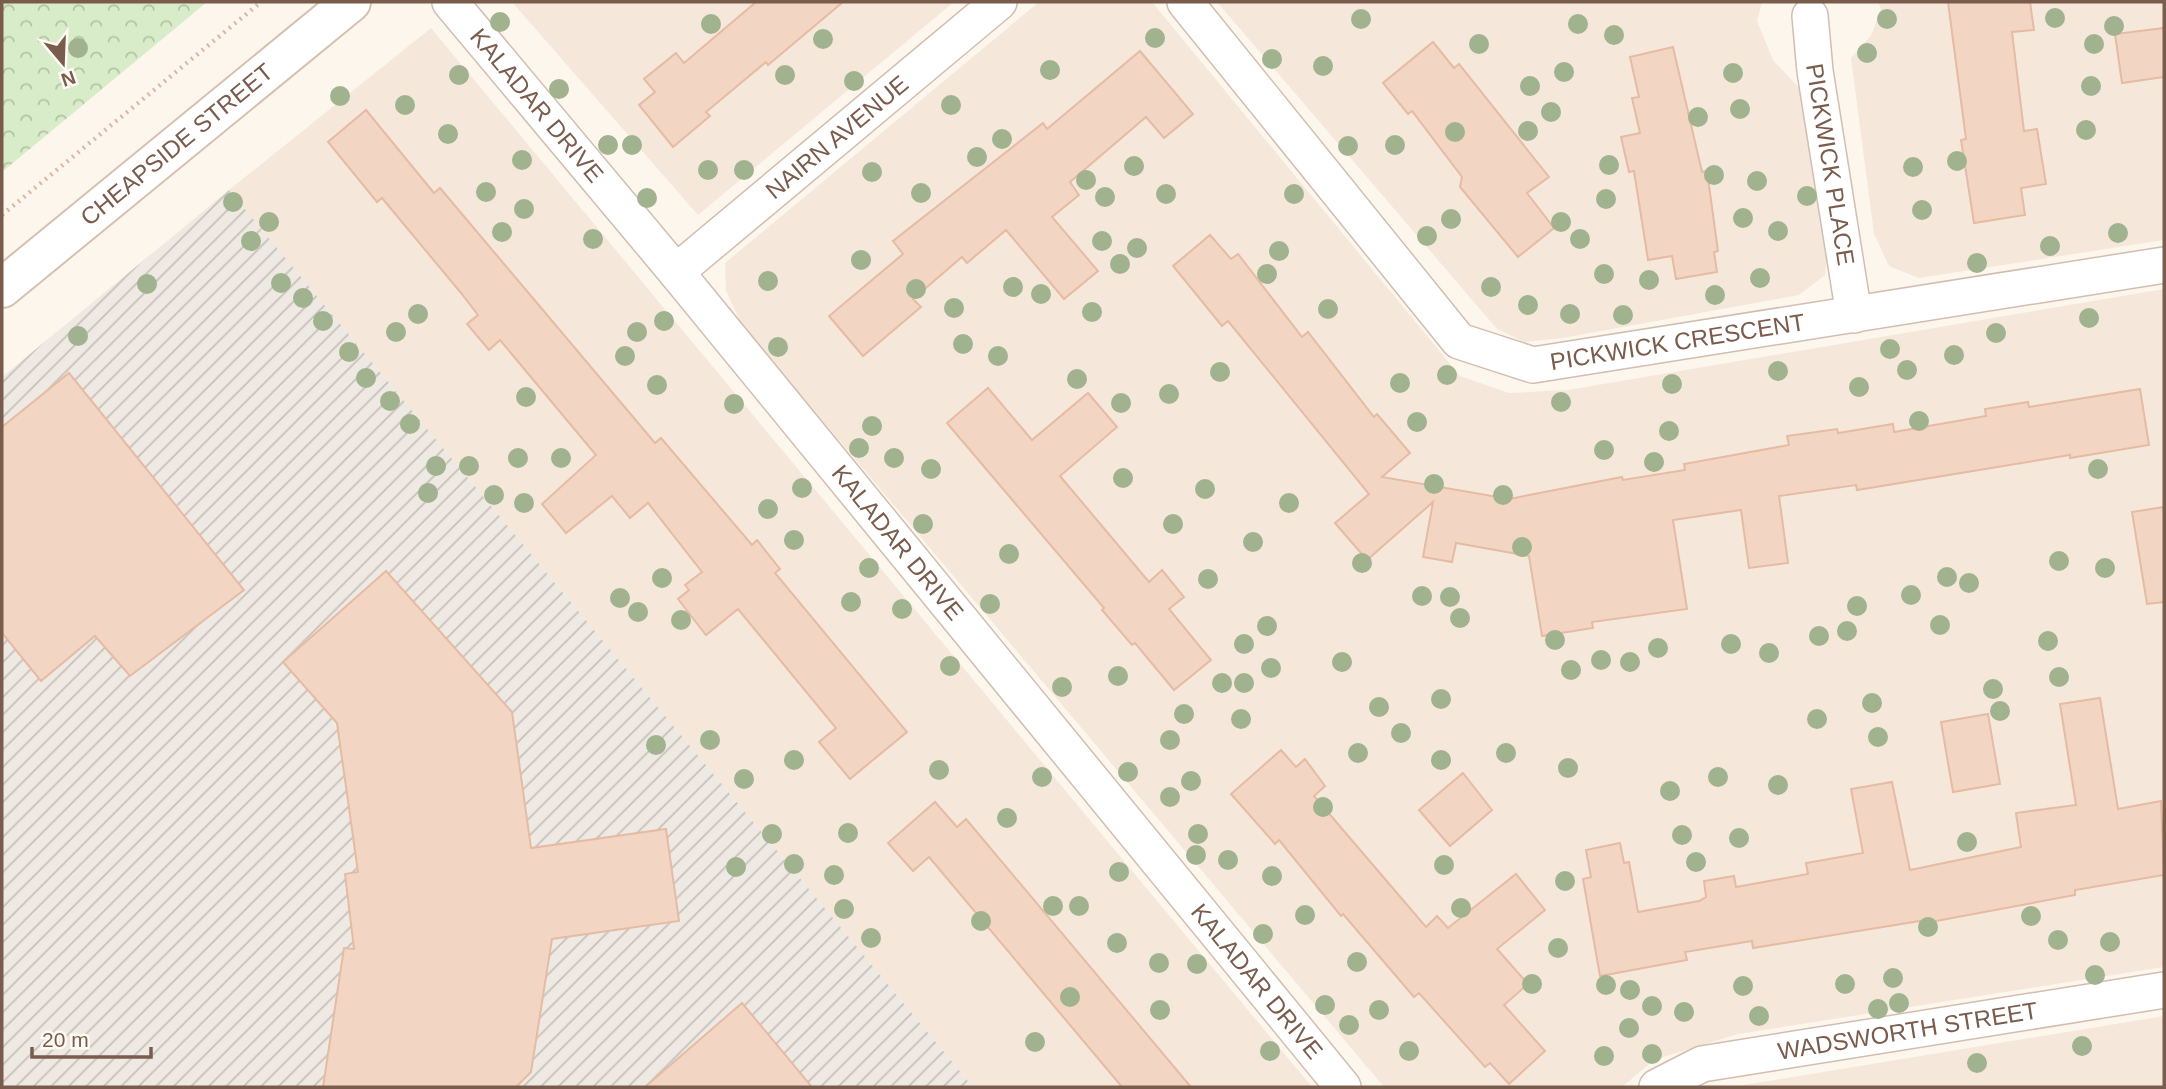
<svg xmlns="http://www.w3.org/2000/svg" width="2166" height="1089" font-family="Helvetica,sans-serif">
<defs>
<pattern id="industrial-furrows" width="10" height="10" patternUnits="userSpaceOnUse" patternTransform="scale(1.75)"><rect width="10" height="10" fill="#efe9e4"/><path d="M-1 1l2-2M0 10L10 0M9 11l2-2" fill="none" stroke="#c7c0bb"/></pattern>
<pattern id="park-crowns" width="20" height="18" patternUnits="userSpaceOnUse" patternTransform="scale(1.75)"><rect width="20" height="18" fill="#d8ecc9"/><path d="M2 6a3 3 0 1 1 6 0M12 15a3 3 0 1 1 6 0" fill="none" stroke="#b4c2a5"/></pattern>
</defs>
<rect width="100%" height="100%" fill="#fdf6ec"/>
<g fill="#f5e8da">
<polygon points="512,2 954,2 698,215"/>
<polygon points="1039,2 1152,2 1460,376 1509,393 1568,390 2164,289 2164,967 1738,1034 1654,1060 1622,1087 1384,1087 742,325 726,291 725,263"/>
<polygon points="1217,2 1762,2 1757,21 1773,60 1800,89 1828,249 1825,275 1799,295 1563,338 1524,342 1497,329"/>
<polygon points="1877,2 2164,2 2164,240 1919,278 1889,266 1874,234 1851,58 1872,34 1881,8"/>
<polygon points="431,28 1312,1087 973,1087 229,190"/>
<polygon points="2164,1016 2164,1087 1732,1087"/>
</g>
<polygon fill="url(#industrial-furrows)" points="229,190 973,1087 2,1087 2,377"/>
<polygon fill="url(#park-crowns)" points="2,2 207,2 2,172"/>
<g fill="#f3d5c3" stroke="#e6bba3" stroke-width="2">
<polygon points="756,2 843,2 768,65 766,62 706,112 710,116 673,147 639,105 655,92 644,79 676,53 684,63"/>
<polygon points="1948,2 2030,2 2034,30 2012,32 2024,131 2037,129 2046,184 2021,188 2025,215 1974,223 1961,140 1966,139"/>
<polygon points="2164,28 2164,77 2122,83 2115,34"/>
<polygon points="1433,42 1454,68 1459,64 1549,177 1527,193 1554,228 1518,257 1460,187 1462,177 1412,111 1408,114 1383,83"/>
<polygon points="1673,47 1702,172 1707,171 1718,251 1714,252 1717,272 1676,279 1672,256 1648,260 1634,171 1629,172 1621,137 1640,133 1632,98 1639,97 1630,57"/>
<polygon points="1140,51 1193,114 1164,138 1146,117 1070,182 1079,195 1052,217 1098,271 1064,299 1006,230 967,263 962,257 913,299 921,307 863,356 829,316 903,254 893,241 1043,123 1047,129"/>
<polygon points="366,110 434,193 440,188 655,443 661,438 752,545 757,540 780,569 775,573 907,732 850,779 819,742 836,728 738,609 706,635 678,599 689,590 685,585 702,572 648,503 630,518 612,496 566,533 542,504 596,455 500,340 489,350 467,324 478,315 461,293 382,198 377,202 328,142"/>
<polygon points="1210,235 1231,259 1238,254 1302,337 1308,332 1374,417 1377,414 1410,453 1382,477 1509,499 1622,477 1623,480 1685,470 1684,464 1789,445 1787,436 1837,429 1838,433 1893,424 1894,432 1986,416 1985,409 2028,402 2029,407 2140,389 2149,445 2070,458 2070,455 1857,490 1856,485 1779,496 1788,563 1749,568 1741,510 1673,520 1687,609 1592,622 1593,628 1542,636 1529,556 1456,543 1452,562 1423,557 1433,502 1367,560 1335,523 1369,494 1228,321 1222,326 1173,266"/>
<polygon points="69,373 244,590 130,676 95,636 41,681 2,633 2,427"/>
<polygon points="988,388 1032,440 1088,393 1117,427 1060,476 1149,582 1162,570 1184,597 1169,609 1211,660 1174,690 1135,643 1132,645 1102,610 1104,608 947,423"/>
<polygon points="2164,507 2164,602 2147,604 2132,512"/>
<polygon points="386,571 512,712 531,848 666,829 679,921 552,939 531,1072 516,1087 323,1087 344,948 354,949 345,874 358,872 337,723 283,662"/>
<polygon points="2100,698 2118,809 2161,801 2164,875 2075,890 2075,895 1920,924 1920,921 1753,948 1752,941 1685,952 1687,960 1600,976 1583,879 1591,877 1586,850 1620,843 1624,863 1629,862 1638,912 1699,901 1706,897 1704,881 1734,876 1736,887 1808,874 1806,863 1863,853 1851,789 1892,782 1910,870 2021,847 2016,813 2076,805 2060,704"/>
<polygon points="1988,714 2000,784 1953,792 1941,722"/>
<polygon points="1281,750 1296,767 1305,759 1325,786 1314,796 1426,927 1437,916 1448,928 1516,874 1545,910 1497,949 1528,984 1504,1005 1545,1051 1509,1084 1490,1063 1485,1067 1419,993 1414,997 1343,914 1341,916 1279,840 1275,844 1231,794"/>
<polygon points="1463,773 1492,810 1450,846 1419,810"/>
<polygon points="935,802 957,827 966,819 1191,1087 1122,1087 929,857 913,871 888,843"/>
<polygon points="742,1003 812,1087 645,1087"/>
</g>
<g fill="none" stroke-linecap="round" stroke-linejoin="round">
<defs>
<g id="street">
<path id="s1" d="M450,2L676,272L1343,1087"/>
<path id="s2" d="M1185,2L1459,341L1533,365L2164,265"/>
<path id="s3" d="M1810,16L1815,71L1854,315"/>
<path id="s4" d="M676,272L999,2"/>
<path id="s5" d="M1657,1087L1702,1064L2164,990"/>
</g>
<g id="secondary">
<path id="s6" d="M2,288L351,2"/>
</g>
</defs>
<use href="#street" stroke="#d1beb0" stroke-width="38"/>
<use href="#secondary" stroke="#d6c0b0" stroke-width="42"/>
<polyline stroke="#d9b8a5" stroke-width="4.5" stroke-dasharray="2 5" stroke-linecap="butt" points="2,215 261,2"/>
<use href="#street" stroke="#fff" stroke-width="35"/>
<use href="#secondary" stroke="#fff" stroke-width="38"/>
</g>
<g fill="#a0b28e">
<circle cx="2055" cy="18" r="10"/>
<circle cx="1361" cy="19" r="10"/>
<circle cx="1887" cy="19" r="10"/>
<circle cx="500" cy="22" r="10"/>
<circle cx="711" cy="24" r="10"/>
<circle cx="1578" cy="24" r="10"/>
<circle cx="2114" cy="26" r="10"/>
<circle cx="1614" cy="35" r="10"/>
<circle cx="1155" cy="38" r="10"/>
<circle cx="823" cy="39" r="10"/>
<circle cx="1479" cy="44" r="10"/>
<circle cx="2094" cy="44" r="10"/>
<circle cx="78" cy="48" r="10"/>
<circle cx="1867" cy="53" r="10"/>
<circle cx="1272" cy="59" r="10"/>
<circle cx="1323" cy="66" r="10"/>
<circle cx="1050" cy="70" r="10"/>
<circle cx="1564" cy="72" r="10"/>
<circle cx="1733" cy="73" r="10"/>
<circle cx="459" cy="75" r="10"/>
<circle cx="785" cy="75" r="10"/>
<circle cx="854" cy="81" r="10"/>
<circle cx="1530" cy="86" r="10"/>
<circle cx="2091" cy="86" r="10"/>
<circle cx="559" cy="89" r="10"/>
<circle cx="340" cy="96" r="10"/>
<circle cx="405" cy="105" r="10"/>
<circle cx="951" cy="105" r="10"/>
<circle cx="1740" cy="109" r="10"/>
<circle cx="1551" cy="112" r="10"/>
<circle cx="1698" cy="117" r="10"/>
<circle cx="2086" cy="130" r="10"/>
<circle cx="1528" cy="131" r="10"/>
<circle cx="1455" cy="132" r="10"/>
<circle cx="448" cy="134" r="10"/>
<circle cx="1002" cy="139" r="10"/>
<circle cx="608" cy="145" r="10"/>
<circle cx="632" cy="145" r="10"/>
<circle cx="1395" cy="145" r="10"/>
<circle cx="1348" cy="146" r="10"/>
<circle cx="977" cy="157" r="10"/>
<circle cx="522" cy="160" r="10"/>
<circle cx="1957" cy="161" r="10"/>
<circle cx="1609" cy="165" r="10"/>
<circle cx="1134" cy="166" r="10"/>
<circle cx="1913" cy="167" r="10"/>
<circle cx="708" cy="170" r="10"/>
<circle cx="744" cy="170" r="10"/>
<circle cx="872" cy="172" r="10"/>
<circle cx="1714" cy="175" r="10"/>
<circle cx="1086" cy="180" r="10"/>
<circle cx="1757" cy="181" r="10"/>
<circle cx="486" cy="192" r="10"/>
<circle cx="921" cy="193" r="10"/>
<circle cx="1166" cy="194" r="10"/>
<circle cx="1294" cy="194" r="10"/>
<circle cx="1807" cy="196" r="10"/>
<circle cx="1105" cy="197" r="10"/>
<circle cx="647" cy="198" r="10"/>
<circle cx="1606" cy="199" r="10"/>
<circle cx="233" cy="202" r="10"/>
<circle cx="524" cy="209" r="10"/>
<circle cx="1922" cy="210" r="10"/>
<circle cx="1743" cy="218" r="10"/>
<circle cx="1451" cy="219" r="10"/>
<circle cx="269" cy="222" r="10"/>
<circle cx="1561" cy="222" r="10"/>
<circle cx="1778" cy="231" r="10"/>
<circle cx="502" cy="232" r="10"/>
<circle cx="2118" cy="233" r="10"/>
<circle cx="1427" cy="236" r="10"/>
<circle cx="593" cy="239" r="10"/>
<circle cx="1580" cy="239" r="10"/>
<circle cx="251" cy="241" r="10"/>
<circle cx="1102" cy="241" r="10"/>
<circle cx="2050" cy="246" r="10"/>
<circle cx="1137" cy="248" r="10"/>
<circle cx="1279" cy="251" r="10"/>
<circle cx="861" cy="260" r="10"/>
<circle cx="1977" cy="263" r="10"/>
<circle cx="1120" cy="264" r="10"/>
<circle cx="1267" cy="274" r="10"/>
<circle cx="1604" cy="274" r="10"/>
<circle cx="1760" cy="278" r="10"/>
<circle cx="1649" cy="280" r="10"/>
<circle cx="768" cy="281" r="10"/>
<circle cx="281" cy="283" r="10"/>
<circle cx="147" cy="284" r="10"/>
<circle cx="1013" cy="287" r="10"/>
<circle cx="1491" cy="287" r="10"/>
<circle cx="916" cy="289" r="10"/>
<circle cx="1041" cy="294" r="10"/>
<circle cx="1715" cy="295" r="10"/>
<circle cx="303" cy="298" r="10"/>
<circle cx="1528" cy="305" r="10"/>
<circle cx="954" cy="308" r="10"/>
<circle cx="1328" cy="309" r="10"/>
<circle cx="1092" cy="312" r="10"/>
<circle cx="418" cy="314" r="10"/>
<circle cx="1570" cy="314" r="10"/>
<circle cx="1623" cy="315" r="10"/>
<circle cx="2089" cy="318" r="10"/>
<circle cx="323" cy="321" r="10"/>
<circle cx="664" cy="321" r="10"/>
<circle cx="396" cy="332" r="10"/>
<circle cx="637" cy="332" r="10"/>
<circle cx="1996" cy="333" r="10"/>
<circle cx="78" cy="336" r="10"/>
<circle cx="963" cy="344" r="10"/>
<circle cx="778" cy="347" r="10"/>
<circle cx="1890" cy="349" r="10"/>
<circle cx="349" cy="352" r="10"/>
<circle cx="1954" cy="355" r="10"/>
<circle cx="625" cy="356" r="10"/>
<circle cx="998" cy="356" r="10"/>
<circle cx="1907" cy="370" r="10"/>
<circle cx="1778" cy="371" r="10"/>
<circle cx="1220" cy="372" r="10"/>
<circle cx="1447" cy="375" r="10"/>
<circle cx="366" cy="378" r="10"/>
<circle cx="1077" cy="379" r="10"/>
<circle cx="1400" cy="383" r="10"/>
<circle cx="1672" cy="384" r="10"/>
<circle cx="657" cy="385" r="10"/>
<circle cx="1859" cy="387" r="10"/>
<circle cx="1169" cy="394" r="10"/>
<circle cx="526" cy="397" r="10"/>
<circle cx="390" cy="401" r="10"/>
<circle cx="1561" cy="402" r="10"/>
<circle cx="1121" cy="403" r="10"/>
<circle cx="734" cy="404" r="10"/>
<circle cx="1919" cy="421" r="10"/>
<circle cx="1417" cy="422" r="10"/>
<circle cx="410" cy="424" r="10"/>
<circle cx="872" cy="426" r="10"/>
<circle cx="1669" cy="431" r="10"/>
<circle cx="859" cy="448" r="10"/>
<circle cx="1604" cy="450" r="10"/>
<circle cx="518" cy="458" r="10"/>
<circle cx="561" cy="458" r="10"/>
<circle cx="894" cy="458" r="10"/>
<circle cx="1654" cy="462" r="10"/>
<circle cx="436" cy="466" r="10"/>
<circle cx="469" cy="466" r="10"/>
<circle cx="931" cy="469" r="10"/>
<circle cx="2098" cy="469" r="10"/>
<circle cx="1123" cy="478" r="10"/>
<circle cx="1434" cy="484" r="10"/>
<circle cx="802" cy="488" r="10"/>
<circle cx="1205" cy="489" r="10"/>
<circle cx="428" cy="493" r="10"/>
<circle cx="494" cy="495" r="10"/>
<circle cx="1503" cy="495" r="10"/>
<circle cx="524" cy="503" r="10"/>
<circle cx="1289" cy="503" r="10"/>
<circle cx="768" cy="509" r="10"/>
<circle cx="923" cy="524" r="10"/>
<circle cx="1173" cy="524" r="10"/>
<circle cx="794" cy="540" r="10"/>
<circle cx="1253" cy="542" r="10"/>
<circle cx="1522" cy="547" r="10"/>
<circle cx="1009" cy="554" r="10"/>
<circle cx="2059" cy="561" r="10"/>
<circle cx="1362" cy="563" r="10"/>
<circle cx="869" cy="568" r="10"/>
<circle cx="2105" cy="568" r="10"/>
<circle cx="1947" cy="577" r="10"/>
<circle cx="662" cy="578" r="10"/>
<circle cx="1208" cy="579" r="10"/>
<circle cx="1969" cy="583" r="10"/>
<circle cx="1911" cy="595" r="10"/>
<circle cx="1422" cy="596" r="10"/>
<circle cx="1450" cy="597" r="10"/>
<circle cx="620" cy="598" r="10"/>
<circle cx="851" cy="602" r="10"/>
<circle cx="990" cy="604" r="10"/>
<circle cx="1857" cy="606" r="10"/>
<circle cx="902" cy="609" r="10"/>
<circle cx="638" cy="612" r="10"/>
<circle cx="1460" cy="618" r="10"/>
<circle cx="681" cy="620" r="10"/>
<circle cx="1940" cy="625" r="10"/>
<circle cx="1267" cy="626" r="10"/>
<circle cx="1847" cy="631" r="10"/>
<circle cx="1819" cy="636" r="10"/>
<circle cx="1555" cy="640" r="10"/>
<circle cx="2048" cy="641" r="10"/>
<circle cx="1244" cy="644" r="10"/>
<circle cx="1731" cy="644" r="10"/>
<circle cx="1658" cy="648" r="10"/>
<circle cx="1769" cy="653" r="10"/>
<circle cx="1601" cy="660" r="10"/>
<circle cx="1342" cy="662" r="10"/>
<circle cx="1630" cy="662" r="10"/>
<circle cx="950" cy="666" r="10"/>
<circle cx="1271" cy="668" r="10"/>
<circle cx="1571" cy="670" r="10"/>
<circle cx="1118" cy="676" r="10"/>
<circle cx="2059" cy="677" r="10"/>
<circle cx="1222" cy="683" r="10"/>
<circle cx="1244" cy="683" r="10"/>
<circle cx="1062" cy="687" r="10"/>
<circle cx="1993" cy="689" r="10"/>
<circle cx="1441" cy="699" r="10"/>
<circle cx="1872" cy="703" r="10"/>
<circle cx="1379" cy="707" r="10"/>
<circle cx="2000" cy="711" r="10"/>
<circle cx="1184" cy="714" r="10"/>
<circle cx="1241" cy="719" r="10"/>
<circle cx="1817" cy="719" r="10"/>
<circle cx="1401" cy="733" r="10"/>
<circle cx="1878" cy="737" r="10"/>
<circle cx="710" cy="740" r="10"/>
<circle cx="1170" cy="740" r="10"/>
<circle cx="656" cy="745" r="10"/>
<circle cx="1358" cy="753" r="10"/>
<circle cx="1506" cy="753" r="10"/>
<circle cx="794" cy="760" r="10"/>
<circle cx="1441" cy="760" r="10"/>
<circle cx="1568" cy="768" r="10"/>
<circle cx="939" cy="770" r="10"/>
<circle cx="1128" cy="772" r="10"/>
<circle cx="1042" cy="777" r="10"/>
<circle cx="1718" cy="777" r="10"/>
<circle cx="744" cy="779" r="10"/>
<circle cx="1191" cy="781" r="10"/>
<circle cx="1778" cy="785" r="10"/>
<circle cx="1670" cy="791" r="10"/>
<circle cx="1170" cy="797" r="10"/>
<circle cx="1323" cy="807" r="10"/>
<circle cx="1007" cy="818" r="10"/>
<circle cx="848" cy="833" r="10"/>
<circle cx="772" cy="834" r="10"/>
<circle cx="1198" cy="834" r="10"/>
<circle cx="1682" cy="835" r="10"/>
<circle cx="1739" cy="838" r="10"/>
<circle cx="1967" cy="842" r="10"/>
<circle cx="1196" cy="855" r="10"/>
<circle cx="1228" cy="860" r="10"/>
<circle cx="1696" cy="862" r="10"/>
<circle cx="794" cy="864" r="10"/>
<circle cx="1444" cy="865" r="10"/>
<circle cx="736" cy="867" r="10"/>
<circle cx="1119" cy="872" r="10"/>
<circle cx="834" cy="875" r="10"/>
<circle cx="1272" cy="876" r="10"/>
<circle cx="1565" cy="881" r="10"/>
<circle cx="1053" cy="906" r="10"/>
<circle cx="1079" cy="906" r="10"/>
<circle cx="1461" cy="908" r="10"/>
<circle cx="844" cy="909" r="10"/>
<circle cx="1305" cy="915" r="10"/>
<circle cx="2031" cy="916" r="10"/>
<circle cx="981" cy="921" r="10"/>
<circle cx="1928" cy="927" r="10"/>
<circle cx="1263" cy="934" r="10"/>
<circle cx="871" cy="938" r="10"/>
<circle cx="2058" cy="940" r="10"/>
<circle cx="2110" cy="942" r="10"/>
<circle cx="1117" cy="943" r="10"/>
<circle cx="1558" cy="948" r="10"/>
<circle cx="1357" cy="962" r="10"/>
<circle cx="1159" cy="963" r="10"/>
<circle cx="1197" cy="964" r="10"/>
<circle cx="2095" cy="975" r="10"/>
<circle cx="1893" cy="978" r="10"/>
<circle cx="1532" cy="984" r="10"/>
<circle cx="1845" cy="984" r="10"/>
<circle cx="1606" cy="985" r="10"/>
<circle cx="1743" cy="986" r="10"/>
<circle cx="1630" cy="990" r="10"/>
<circle cx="1070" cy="997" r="10"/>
<circle cx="1899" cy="1003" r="10"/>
<circle cx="1325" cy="1005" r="10"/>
<circle cx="1652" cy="1006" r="10"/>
<circle cx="1878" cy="1009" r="10"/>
<circle cx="1160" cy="1010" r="10"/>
<circle cx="1379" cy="1010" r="10"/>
<circle cx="1684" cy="1012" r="10"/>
<circle cx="1759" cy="1016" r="10"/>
<circle cx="1349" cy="1025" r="10"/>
<circle cx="1629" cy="1028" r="10"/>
<circle cx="1035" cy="1042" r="10"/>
<circle cx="2082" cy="1046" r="10"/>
<circle cx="1270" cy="1051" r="10"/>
<circle cx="1409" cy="1051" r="10"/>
<circle cx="1652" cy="1054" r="10"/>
<circle cx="1604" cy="1056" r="10"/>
<circle cx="1977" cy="1063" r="10"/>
</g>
<g text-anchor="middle" stroke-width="7" stroke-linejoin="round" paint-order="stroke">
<g font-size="24" fill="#7a5c4d" stroke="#fffaf3">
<text dy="8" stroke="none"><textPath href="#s1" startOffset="135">KALADAR DRIVE</textPath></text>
<text dy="8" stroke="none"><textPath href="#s4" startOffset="210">NAIRN AVENUE</textPath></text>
<text dy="8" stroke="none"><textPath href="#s6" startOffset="226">CHEAPSIDE STREET</textPath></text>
<text dy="8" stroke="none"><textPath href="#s3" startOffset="150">PICKWICK PLACE</textPath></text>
<text dy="8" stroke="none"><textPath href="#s2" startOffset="660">PICKWICK CRESCENT</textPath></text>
<text dy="8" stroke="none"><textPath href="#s1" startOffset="702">KALADAR DRIVE</textPath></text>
<text dy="8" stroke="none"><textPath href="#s1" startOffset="1269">KALADAR DRIVE</textPath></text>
<text dy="8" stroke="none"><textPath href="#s5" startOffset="259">WADSWORTH STREET</textPath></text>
</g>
</g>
<rect width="2166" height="1089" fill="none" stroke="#7a5c4d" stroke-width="7"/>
<g transform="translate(63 63) rotate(161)" stroke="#fffaf3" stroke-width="5" paint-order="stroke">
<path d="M0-5L12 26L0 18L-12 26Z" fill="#7a5c4d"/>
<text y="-10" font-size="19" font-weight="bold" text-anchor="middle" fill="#7a5c4d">N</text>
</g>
<path d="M32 1047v10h119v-10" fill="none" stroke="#7a5c4d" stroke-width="3.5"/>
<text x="42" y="1047" font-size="21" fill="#7a5c4d" stroke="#fffaf3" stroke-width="5" paint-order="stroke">20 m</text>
</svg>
